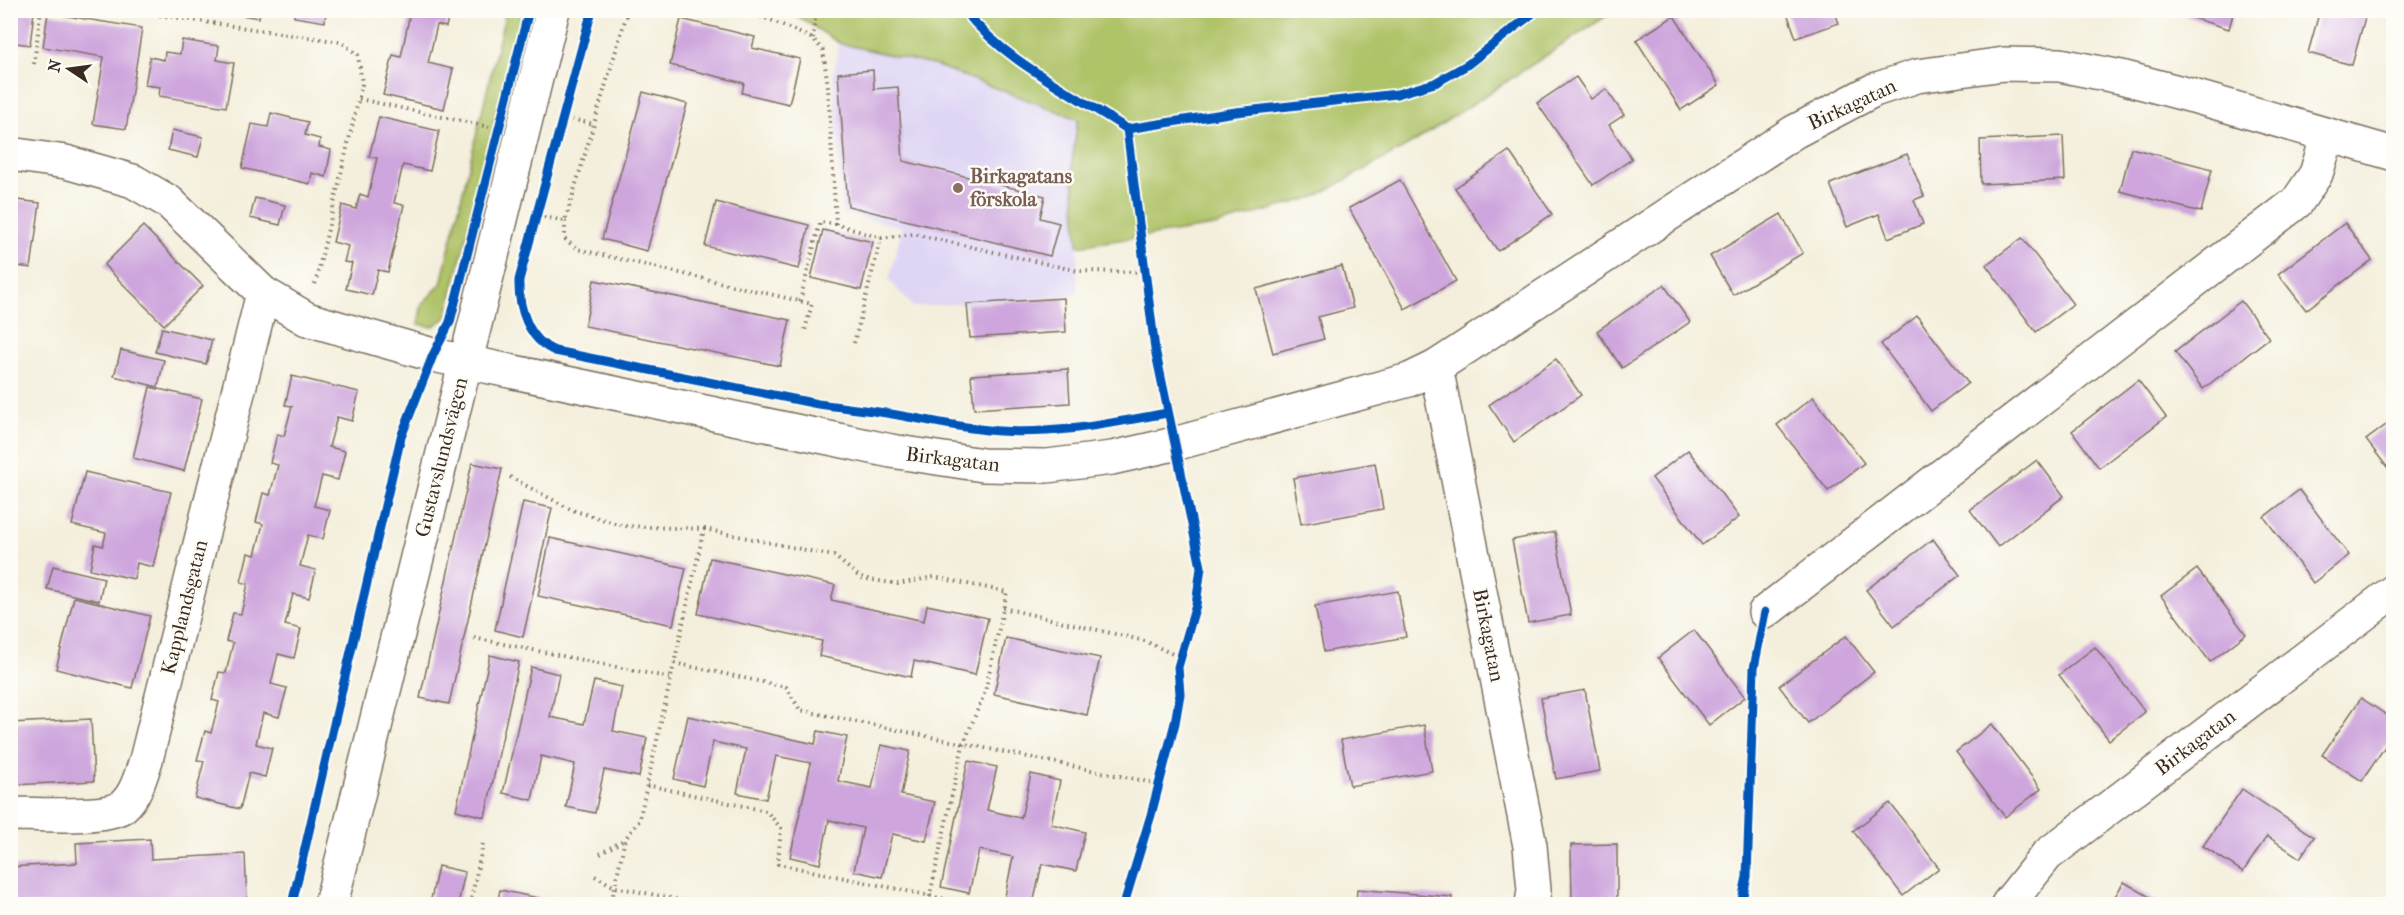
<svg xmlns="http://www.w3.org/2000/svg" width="2404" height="915" font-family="'IM FELL French Canon',serif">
<rect width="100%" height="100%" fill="#fdfcf7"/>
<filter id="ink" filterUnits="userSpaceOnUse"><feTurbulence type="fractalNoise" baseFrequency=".0167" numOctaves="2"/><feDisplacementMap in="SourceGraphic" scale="12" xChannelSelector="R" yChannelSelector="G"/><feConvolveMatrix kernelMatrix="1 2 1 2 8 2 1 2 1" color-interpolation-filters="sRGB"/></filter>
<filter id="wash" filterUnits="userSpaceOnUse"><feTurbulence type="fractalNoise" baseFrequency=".008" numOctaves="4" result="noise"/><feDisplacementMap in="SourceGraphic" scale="24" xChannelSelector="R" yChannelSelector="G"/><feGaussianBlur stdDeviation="1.35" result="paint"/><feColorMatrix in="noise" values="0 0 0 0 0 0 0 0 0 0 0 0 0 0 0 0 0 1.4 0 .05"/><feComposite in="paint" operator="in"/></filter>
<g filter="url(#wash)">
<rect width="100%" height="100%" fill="#f4efdc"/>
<polygon fill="#dfd5f5" points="839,43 937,66 1078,120 1072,162 1078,246 1077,295 913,307 889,280 902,227 843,213 833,76"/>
<g fill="#afc367" stroke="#757642" stroke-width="1.5">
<polygon points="506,10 522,11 446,318 432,327 418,324 422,304 441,284"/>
<polygon points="774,11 1614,10 1614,11 1416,141 1315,197 1214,226 1078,246 1072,162 1078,119 937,66 839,43 799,17"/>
</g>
<g id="blocks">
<g fill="#cea6dd">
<polygon points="10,10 34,12 30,45 10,42"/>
<polygon points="228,10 260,10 259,18 228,13"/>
<polygon points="295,10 326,10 325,22 294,17"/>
<polygon points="403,10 450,10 446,27 437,25 428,63 453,69 444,109 383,95 393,55 401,57 409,18 402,16"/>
<polygon points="1786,10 1834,10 1839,23 1796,38"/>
<polygon points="2187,10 2234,10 2229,29 2186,16"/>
<polygon points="2320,10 2367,10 2352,65 2308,53"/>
<polygon points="48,13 142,28 126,129 93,124 104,57 43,47"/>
<polygon points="1674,16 1719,85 1681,110 1636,40"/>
<polygon points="681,19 755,37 752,48 800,59 789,104 742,93 744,83 670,65"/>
<polygon points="182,40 219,46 217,60 234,63 226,107 159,96 160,87 145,85 150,57 164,60 165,52 180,54"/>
<polygon points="873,70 874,89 898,87 903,161 1045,196 1040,218 1059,223 1050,256 848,206 838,73"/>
<polygon points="1576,77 1591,99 1606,89 1624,115 1609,125 1632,159 1593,185 1537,103"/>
<polygon points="643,92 687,104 647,251 602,239"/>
<polygon points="271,113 308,122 305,135 320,139 319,147 331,150 326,177 312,173 310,184 242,168 252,124 268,127"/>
<polygon points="379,117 439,131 430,171 403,165 394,203 404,205 388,272 378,270 372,295 346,289 352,263 344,262 348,246 333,242 342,205 356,209 360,194 368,197 377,158 369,157"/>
<polygon points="172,130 203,137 198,157 168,150"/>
<polygon points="2063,136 2065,180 1981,184 1980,140"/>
<polygon points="2131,148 2212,169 2201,212 2120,191"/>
<polygon points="1509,151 1552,214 1498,251 1455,188"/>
<polygon points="1907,154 1924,196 1914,200 1923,224 1888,238 1879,214 1847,227 1830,184"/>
<polygon points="1400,180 1456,281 1405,309 1349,208"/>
<polygon points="255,198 285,205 280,225 250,218"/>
<polygon points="10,199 40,203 31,268 10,265"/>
<polygon points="716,202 809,225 799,269 705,246"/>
<polygon points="1781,214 1803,253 1733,295 1710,256"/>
<polygon points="2345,223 2372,260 2306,310 2278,274"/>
<polygon points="143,226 203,286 164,325 104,265"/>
<polygon points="823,230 873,242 861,290 811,278"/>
<polygon points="2022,238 2073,304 2036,332 1986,265"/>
<polygon points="1342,266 1353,308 1318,317 1324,339 1273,353 1256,289"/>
<polygon points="594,280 790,320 780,366 585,326"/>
<polygon points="1664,285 1690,322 1622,368 1597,331"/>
<polygon points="1064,298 1066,332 970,338 967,304"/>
<polygon points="2241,301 2269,338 2203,389 2175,352"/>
<polygon points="1917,316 1968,383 1931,411 1881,344"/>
<polygon points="162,328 212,340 206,364 155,352"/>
<polygon points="121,350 164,360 158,387 114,376"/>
<polygon points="1556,359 1581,395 1514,442 1489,405"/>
<polygon points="1068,369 1070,403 974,409 971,375"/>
<polygon points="292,376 359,392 352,421 337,417 329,447 345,451 338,480 322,476 314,506 330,510 323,539 308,535 300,566 316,570 309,598 293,594 285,625 301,629 294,658 278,654 271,684 287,688 279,717 263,713 256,744 272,748 265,777 249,773 240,809 195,798 204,761 197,760 205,731 211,733 219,702 212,700 219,672 226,673 233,643 226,641 233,613 241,614 248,584 241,582 248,553 255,555 263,524 256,522 263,493 270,495 278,465 270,463 277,434 284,436 292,406 285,405"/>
<polygon points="2138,380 2166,417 2099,468 2072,431"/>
<polygon points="150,387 202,399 184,471 133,458"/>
<polygon points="1813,397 1864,463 1828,491 1777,425"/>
<polygon points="2394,419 2394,476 2366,440"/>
<polygon points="1688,450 1739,517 1702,545 1652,478"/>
<polygon points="2037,460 2064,496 1998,547 1970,510"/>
<polygon points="472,463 502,469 449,704 420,698"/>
<polygon points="1375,463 1383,509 1301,524 1293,478"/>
<polygon points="85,472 171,492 153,567 137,563 134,579 90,569 95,544 103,546 106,533 72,525"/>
<polygon points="2299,490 2349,555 2313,583 2264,517"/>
<polygon points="523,502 552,508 523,637 495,630"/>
<polygon points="1555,532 1571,615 1528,623 1512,540"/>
<polygon points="550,538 686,568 673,625 538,596"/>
<polygon points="1933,539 1960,575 1894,626 1866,590"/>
<polygon points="710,558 835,585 831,600 924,621 927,605 988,618 975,675 914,661 911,677 819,656 822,641 698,614"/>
<polygon points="53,566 104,578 99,601 47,589"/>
<polygon points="2197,569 2246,634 2210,662 2161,596"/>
<polygon points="1398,591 1406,637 1324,652 1315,606"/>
<polygon points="74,597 150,616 132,688 56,669"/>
<polygon points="1694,630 1745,697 1709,725 1658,658"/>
<polygon points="1846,636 1874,672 1808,723 1779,686"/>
<polygon points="1006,638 1100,658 1087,715 994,694"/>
<polygon points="2095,647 2145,712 2109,740 2059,675"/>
<polygon points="490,655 519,662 485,817 456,810"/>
<polygon points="531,667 559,674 550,717 584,724 594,681 622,687 613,731 647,738 639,777 604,770 595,813 566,807 575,764 541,756 532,800 503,793"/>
<polygon points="1585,690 1600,771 1556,779 1541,698"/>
<polygon points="2361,698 2394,720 2394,749 2386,745 2362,781 2322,755"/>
<polygon points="688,716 815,744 818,731 847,737 838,781 872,788 881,745 910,751 901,795 935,802 926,841 892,834 882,877 854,871 863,828 829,820 820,864 790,857 811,763 776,756 766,799 737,793 746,749 713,742 703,786 674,779"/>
<polygon points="91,719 94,781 12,785 10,723"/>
<polygon points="1992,724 2041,789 2005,817 1956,752"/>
<polygon points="1424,725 1432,771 1350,786 1341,740"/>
<polygon points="968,761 997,767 987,810 1021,818 1031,774 1060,781 1051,824 1085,832 1076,871 1042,864 1033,904 1004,901 1013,857 979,850 969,893 941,887"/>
<polygon points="2242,789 2314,837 2300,858 2267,836 2243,872 2203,846"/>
<polygon points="1890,803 1939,868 1903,896 1853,831"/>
<polygon points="150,839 151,859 245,854 247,904 10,904 10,867 77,863 76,843"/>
<polygon points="1617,844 1617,904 1572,904 1571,845"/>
<polygon points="438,866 465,872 458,904 430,904"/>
<polygon points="2124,882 2162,904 2110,904"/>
<polygon points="1357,889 1452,897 1451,904 1356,904"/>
<polygon points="500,890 557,902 556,904 497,904"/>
</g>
</g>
</g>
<g filter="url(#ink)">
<use href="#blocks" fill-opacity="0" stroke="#7c6f60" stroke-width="1.5"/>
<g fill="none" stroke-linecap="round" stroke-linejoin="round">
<defs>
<g id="minor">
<polyline points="10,154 66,162 133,181 169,202 263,293 307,319 433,355 891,451 983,465 1047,466 1112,458 1174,444 1409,380 1436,367 1794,132 1874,90 1917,76 2004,64 2060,65 2121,77 2193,96 2394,154"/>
<polyline points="1436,367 1530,846 1534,890 1532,904"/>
<polyline points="1765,612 2297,202 2316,174 2328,135"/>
<path d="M10,814C33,814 107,819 123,806C136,795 141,775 146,760L263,293"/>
<polyline points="331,904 553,10"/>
<polyline points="2008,904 2047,855 2394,591"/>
</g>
</defs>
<use href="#minor" stroke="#7c6f60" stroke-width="36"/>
<g stroke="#7c6f60" stroke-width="4" stroke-dasharray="1.5 4.5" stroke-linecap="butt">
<polyline points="124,10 341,42 358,55 362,84 315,285"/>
<polyline points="737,10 771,20 813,39 823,50 828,87 836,224 881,238 914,234 1078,271 1145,272"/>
<polyline points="813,39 816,10"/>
<polyline points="34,64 41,10"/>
<polyline points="359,99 489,127"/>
<polyline points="560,117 594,124"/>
<polyline points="538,216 565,221 628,10"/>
<polyline points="565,221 565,239 577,249 812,304 805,330"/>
<polyline points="800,301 820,222 836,224"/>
<polyline points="854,343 881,238"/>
<polyline points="510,477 572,510 624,526 704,529 639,821 625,839 611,904"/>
<polyline points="704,529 834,556 861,578 898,584 934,577 1007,592 985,692 963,745 928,904"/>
<polyline points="1003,608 1145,641 1181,658"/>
<polyline points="474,638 671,678"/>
<polyline points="674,663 786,687 800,710 1159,784"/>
<polyline points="647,785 766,811 781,828 778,864 969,904"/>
<polyline points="600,854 625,839"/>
<polyline points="595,876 615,887 701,904"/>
<polyline points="470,904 483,844"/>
</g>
<use href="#minor" stroke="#fff" stroke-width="33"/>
<defs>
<g id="cycleway">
<path d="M592,10L519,280C518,307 528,340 555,351L818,404C848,408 878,411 908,417C938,422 968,429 999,431C1055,435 1112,423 1167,413"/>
<path d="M964,10C1006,63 1072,92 1127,129L1236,112L1397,94L1435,83L1467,65L1537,10"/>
<polyline points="292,904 401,437 433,355 450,322 529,10"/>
<polyline points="1124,904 1151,815 1175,723 1180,694 1178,667 1196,605 1201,567 1155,349 1127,129"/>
<polyline points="1741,904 1747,877 1754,668 1765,612"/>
</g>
</defs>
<use href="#cycleway" stroke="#fdfcf7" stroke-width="13"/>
<use href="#cycleway" stroke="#0057b8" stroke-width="9"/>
</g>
</g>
<circle fill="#8d6e63" stroke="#fdfcf7" stroke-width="2" cx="958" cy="188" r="6"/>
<g text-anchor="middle" stroke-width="5" stroke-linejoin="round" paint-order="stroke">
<g font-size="20" fill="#3b2a1e" stroke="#fdfcf7">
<text transform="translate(1852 104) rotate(-25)" y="7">Birkagatan</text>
<text transform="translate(441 457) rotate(-76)" y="7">Gustavslundsvägen</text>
<text transform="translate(953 459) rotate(7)" y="7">Birkagatan</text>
<text transform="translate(184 607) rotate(-76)" y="7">Kapplandsgatan</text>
<text transform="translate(1489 635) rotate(79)" y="7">Birkagatan</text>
<text transform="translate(2195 742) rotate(-37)" y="7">Birkagatan</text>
</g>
<g font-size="20" font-weight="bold" fill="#785e54" stroke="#fdfcf7" text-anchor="start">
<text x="970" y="183">Birkagatans<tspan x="970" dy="23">förskola</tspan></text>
</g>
</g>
<rect width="2404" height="915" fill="none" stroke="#fdfcf7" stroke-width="36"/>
<g transform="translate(69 69) rotate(283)" stroke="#fdfcf7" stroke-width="4.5" paint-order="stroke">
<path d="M0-4.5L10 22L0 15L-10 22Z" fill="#3b2a1e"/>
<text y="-9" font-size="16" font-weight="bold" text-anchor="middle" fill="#3b2a1e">N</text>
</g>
</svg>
